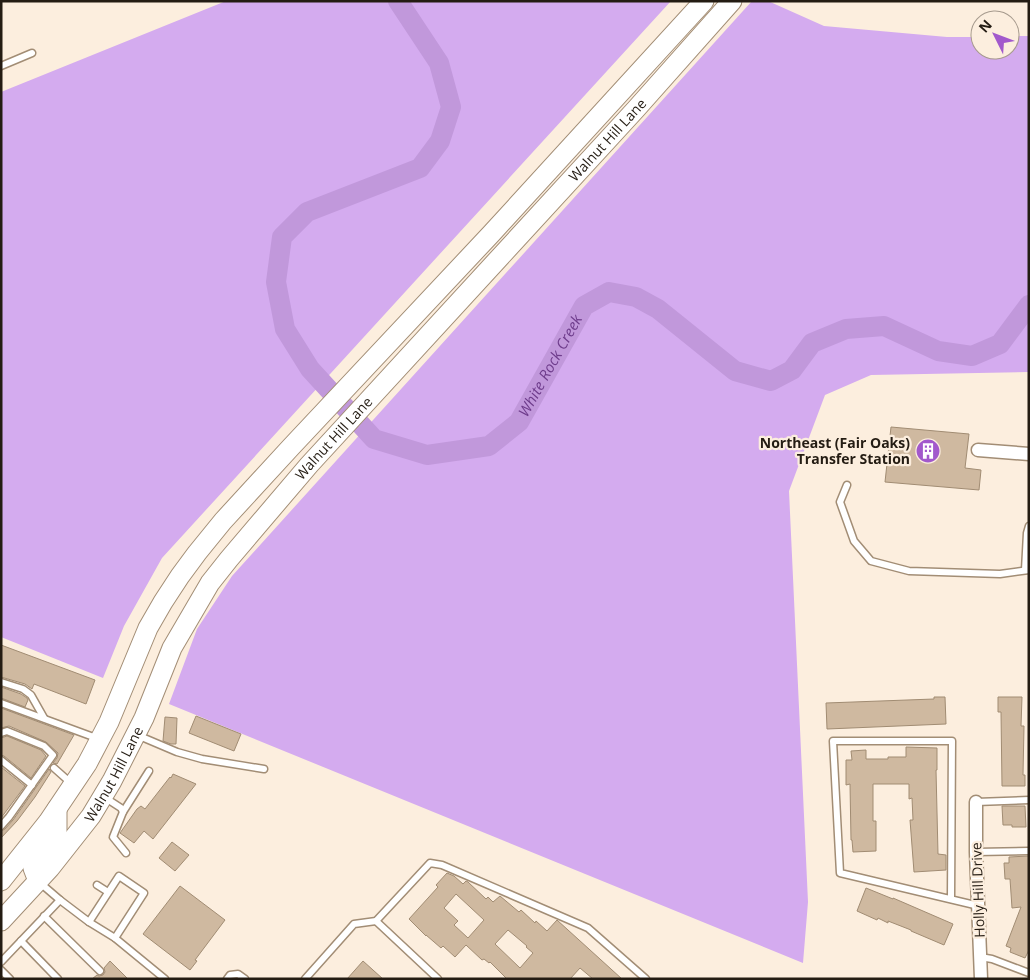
<svg xmlns="http://www.w3.org/2000/svg" width="1030" height="980" font-family="'Open Sans',sans-serif">
<rect width="100%" height="100%" fill="#fceede"/>
<g fill="#d4abef">
<polygon points="226,1 671,1 162,558 124,626 103,678 1,637 1,92"/>
<polygon points="752,1 768,1 824,26 947,37 980,37 980,50 1010,50 1010,36 1029,36 1029,372 871,375 825,395 789,491 808,902 803,963 169,704 197,629 232,576"/>
</g>
<g fill="none" stroke-linecap="round" stroke-linejoin="round">
<path stroke="#c198db" stroke-width="20" id="s1" d="M398,1L439,63L451,107L440,141L420,168L307,212L282,237L276,282L285,329L310,369L374,439L427,455L489,446L519,422L584,306L609,292L636,297L658,309L735,371L771,381L792,370L812,343L846,329L884,326L938,351L972,356L1000,344L1029,305"/>
</g>
<g fill="#cfb9a0" stroke="#a18c73" fill-rule="evenodd">
<polygon points="891,427 969,434 965,468 981,470 979,490 885,482"/>
<polygon points="1,645 95,680 86,704 34,684 32,689 25,684 1,677"/>
<polygon points="1,687 21,694 27,698 28,700 25,707 1,698"/>
<polygon points="934,697 945,697 946,724 827,729 826,703 934,699"/>
<polygon points="998,697 1022,697 1021,726 1024,726 1023,775 1025,775 1025,786 1002,786 1001,712 998,712"/>
<polygon points="1,708 74,735 57,764 53,763 57,758 58,753 46,742 9,726 1,728"/>
<polygon points="196,716 241,734 234,751 189,733"/>
<polygon points="165,717 177,718 176,744 171,744 163,741"/>
<polygon points="7,736 41,750 46,756 31,778 4,756 1,755 1,738"/>
<polygon points="906,747 937,748 937,770 936,770 938,854 946,855 946,870 914,872 910,820 913,820 912,798 909,799 909,784 873,784 873,821 876,821 876,851 853,852 852,840 851,840 850,784 846,785 846,760 852,760 851,751 866,750 866,759 888,759 888,757 906,757"/>
<polygon points="1,767 25,786 1,818"/>
<polygon points="49,769 51,772 35,797 17,821 1,838 1,831 5,829 13,820"/>
<polygon points="173,774 196,784 153,839 144,831 134,843 120,833 137,809 141,806 145,809 170,777 171,778"/>
<polygon points="1002,806 1025,806 1026,827 1012,827 1012,825 1003,825"/>
<polygon points="172,842 189,855 175,871 159,858"/>
<polygon points="1029,856 1029,950 1025,958 1010,952 1011,948 1006,946 1021,907 1012,908 1010,879 1005,879 1004,863 1009,863 1009,857"/>
<path d="M447,873L454,876L463,884L466,881L468,882L486,899L488,897L493,902L500,896L519,912L521,910L535,923L536,921L547,931L557,920L622,979H593L580,968L570,979H507L490,962L489,963L484,959L482,960L466,945L455,957L443,946L441,948L426,935V936L409,919L438,887L436,885ZM456,894L484,920L468,938L454,925L458,921L444,908ZM508,930L527,946L526,947L533,953L520,968L495,944Z"/>
<polygon points="180,886 225,920 195,960 197,961 190,970 143,934"/>
<polygon points="866,888 893,899 893,898 953,924 944,945 911,931 911,930 888,921 888,923 878,918 877,920 857,911"/>
<polygon points="110,961 128,979 92,979 97,975 99,976 103,975 105,972 104,968"/>
<polygon points="363,961 383,979 347,979"/>
</g>
<g fill="none" stroke-linecap="round" stroke-linejoin="round">
<defs>
<g id="service">
<polyline points="1,66 32,53"/>
<polyline points="847,485 840,502 854,541 871,561 909,571 1000,574 1029,570"/>
<polyline points="1025,570 1027,533 1029,526"/>
<polyline points="1,682 23,689 31,695 44,718"/>
<polyline points="1,703 99,739"/>
<polyline points="1,733 7,731 44,746 53,755 9,817 1,826"/>
<polyline points="137,735 177,752 202,759 264,769"/>
<polyline points="1,760 32,785"/>
<polyline points="54,768 72,784"/>
<polyline points="104,797 121,808 123,812 113,837 126,853"/>
<polyline points="976,802 1029,800"/>
<polyline points="123,812 149,771"/>
<polyline points="976,852 1029,851"/>
<polyline points="39,882 60,900 89,922 115,938 165,979"/>
<polyline points="97,885 108,892"/>
<polyline points="951,899 952,741 833,741 840,873 979,906"/>
<polyline points="44,916 100,971"/>
<polyline points="376,921 438,979"/>
<polyline points="89,922 119,876 144,893 115,938"/>
<polyline points="21,941 58,979"/>
<polyline points="980,957 992,959 1029,973"/>
<polyline points="1,962 60,900"/>
<polyline points="1,970 10,979"/>
<polyline points="227,979 230,975 238,974 245,979"/>
<polyline points="305,979 354,924 376,921 430,863 442,865 588,928 646,979"/>
</g>
<g id="minor">
<polyline points="978,450 1029,454"/>
<polyline points="976,802 976,852 981,979"/>
</g>
<g id="secondary">
<polyline points="1,881 48,822 87,764 109,722 148,628 163,602 180,576 197,553 223,521 291,447 491,234 704,1"/>
<polyline points="38,881 33,868 38,858 57,833 57,809"/>
<path id="s2" d="M1,921L50,868L91,816L112,781L144,718L172,648L210,583L229,559L309,465L636,109L732,1"/>
</g>
</defs>
<use href="#service" stroke="#a28d75" stroke-width="9"/>
<use href="#minor" stroke="#a28d75" stroke-width="15"/>
<use href="#secondary" stroke="#a28d75" stroke-width="21"/>
<use href="#service" stroke="#fff" stroke-width="6"/>
<use href="#minor" stroke="#fff" stroke-width="12"/>
<use href="#secondary" stroke="#fff" stroke-width="19"/>
</g>
<defs>
<symbol id="building-disc" viewBox="-11 -11 22 22"><circle r="9.5" fill="#a259cc" stroke="#fceede"/><path d="M-4-6H4V6H1V3H-1V6H-4ZM-2.5-4.3h1.7v1.8h-1.7ZM.8-4.3h1.7v1.8H.8ZM-2.5-1h1.7V.8h-1.7ZM.8-1h1.7V.8H.8Z" fill="#fff"/></symbol>
</defs>
<g fill-rule="evenodd">
<use href="#building-disc" x="914" y="437" width="28" height="28"/>
</g>
<g text-anchor="middle" stroke-width="4.5" stroke-linejoin="round" paint-order="stroke">
<g font-size="14" fill="#241c13" stroke="#fceede">
<text dy="5" stroke="none"><textPath href="#s2" startOffset="996">Walnut Hill Lane</textPath></text>
<text dy="5" stroke="none"><textPath href="#s2" startOffset="591">Walnut Hill Lane</textPath></text>
<text dy="5" stroke="none"><textPath href="#s2" startOffset="186">Walnut Hill Lane</textPath></text>
<text transform="translate(978 890) rotate(-92)" y="5">Holly Hill Drive</text>
</g>
<g font-size="14" font-weight="bold" fill="#241c13" stroke="#fceede" text-anchor="end">
<text x="910" y="448">Northeast (Fair Oaks)<tspan x="910" dy="16">Transfer Station</tspan></text>
</g>
<g font-size="15" font-style="italic" fill="#6f3d8c" stroke="#fceede">
<text dy="5" stroke="none"><textPath href="#s1" startOffset="802">White Rock Creek</textPath></text>
</g>
</g>
<rect width="1030" height="980" fill="none" stroke="#241c13" stroke-width="5"/>
<g transform="translate(995 35) rotate(312)"><circle r="24" fill="#fceede" stroke="#a69a8d"/>
<path d="M0-4L9 19L0 12L-9 19Z" fill="#a259cc"/>
<text y="-8" font-size="14" font-weight="bold" text-anchor="middle" fill="#241c13">N</text>
</g>
</svg>
